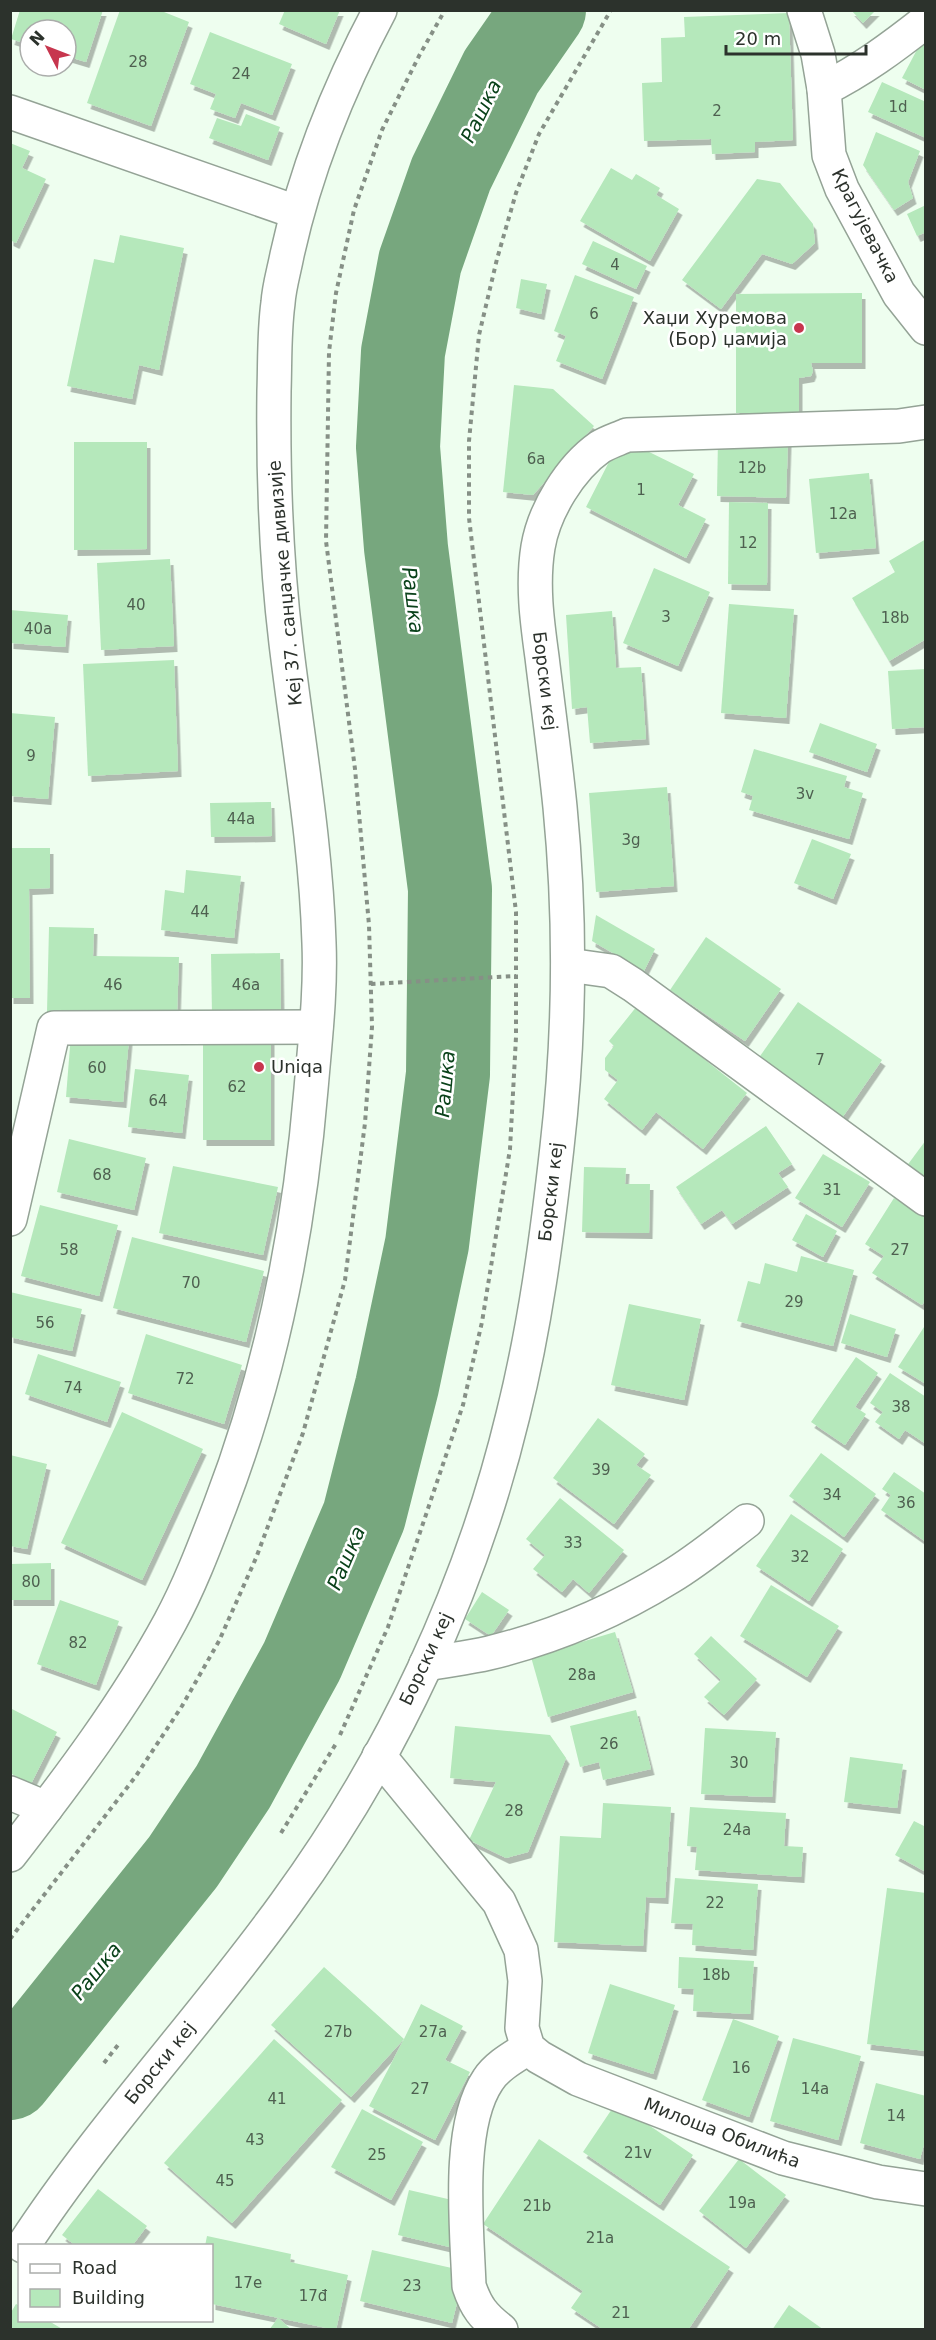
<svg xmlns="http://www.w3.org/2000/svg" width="936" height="2340" font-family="'DejaVu Sans',sans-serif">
<defs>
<filter id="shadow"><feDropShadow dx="3.5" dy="6" stdDeviation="0" flood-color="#0004"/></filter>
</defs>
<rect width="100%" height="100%" fill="#eefeef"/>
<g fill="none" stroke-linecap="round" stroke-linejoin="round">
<polyline stroke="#77a77e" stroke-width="84" points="10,2078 183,1862 233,1787 302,1661 364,1516 397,1386 427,1244 448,1074 450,889 406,548 398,447 403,352 420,262 451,174 501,72 544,10"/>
</g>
<g fill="#b5e8bb" filter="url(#shadow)">
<polygon points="20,10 103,10 86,62 66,56 66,30 30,30 30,45 11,39"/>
<polygon points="120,10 159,10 189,22 151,126 87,103"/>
<polygon points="285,10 340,10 326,44 279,24"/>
<polygon points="851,10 876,10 863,23"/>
<polygon points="789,13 793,140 755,142 755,152 712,154 711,139 644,141 642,83 662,82 661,38 685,37 684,17"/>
<polygon points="210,32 292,64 272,115 241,103 235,118 210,109 216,94 190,84"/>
<polygon points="926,40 926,90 902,78 921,42"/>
<polygon points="882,82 926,102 926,138 868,112"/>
<polygon points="246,114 280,127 268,160 209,138 217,118 241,126"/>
<polygon points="876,132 920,151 908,182 913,198 894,210 863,165"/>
<polygon points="10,143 30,151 22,168 46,179 16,243 10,240"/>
<polygon points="611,168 632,180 636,174 660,188 656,195 679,209 650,261 580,221"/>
<polygon points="757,179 780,183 813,224 815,243 792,264 762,254 721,309 682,280"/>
<polygon points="926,205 926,232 917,236 907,214"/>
<polygon points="120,235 184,248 159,370 139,365 132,399 67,386 94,259 114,263"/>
<polygon points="593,241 647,266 636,289 582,264"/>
<polygon points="575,275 634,297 602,379 556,361 566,336 554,331"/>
<polygon points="521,279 547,284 541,314 516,308"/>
<polygon points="862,293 862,363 811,363 813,371 811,376 799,378 799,413 736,413 736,294"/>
<polygon points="514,385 553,389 594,426 533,495 503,492"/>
<polygon points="718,438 788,440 786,498 717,496"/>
<polygon points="74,442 147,442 147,549 74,550"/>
<polygon points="641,448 694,474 678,505 706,519 686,558 586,507 612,456"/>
<polygon points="869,473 876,548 816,553 809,479"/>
<polygon points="729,502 768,503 767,585 728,584"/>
<polygon points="926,539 926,639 889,661 852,598 895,572 889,561"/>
<polygon points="170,559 174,646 101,650 97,563"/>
<polygon points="654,568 710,592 678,666 623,643"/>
<polygon points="729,604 794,609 786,718 721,713"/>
<polygon points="10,610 68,615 65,647 10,643"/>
<polygon points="612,611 616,668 641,667 646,739 590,743 587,707 572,709 566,615"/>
<polygon points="174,660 178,771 88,776 83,664"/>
<polygon points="926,669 926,727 892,729 888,671"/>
<polygon points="10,713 55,717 48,799 10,796"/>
<polygon points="820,723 877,744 867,772 809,752"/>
<polygon points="754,749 847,776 844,787 863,793 849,839 749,810 753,796 741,792"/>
<polygon points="667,787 674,886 596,892 589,793"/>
<polygon points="271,802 272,836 211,837 210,803"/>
<polygon points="812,839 851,854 833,899 794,883"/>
<polygon points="10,848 50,848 50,888 29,889 30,998 10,998"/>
<polygon points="186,870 241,876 234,938 161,930 165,890 184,893"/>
<polygon points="596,915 655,949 644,971 592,941"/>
<polygon points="49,927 94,928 93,956 179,957 177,1015 47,1012"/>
<polygon points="706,937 781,989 745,1041 670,990"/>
<polygon points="280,953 281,1015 212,1016 211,954"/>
<polygon points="798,1002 882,1060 842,1118 758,1059"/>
<polygon points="637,1006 747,1093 703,1149 656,1112 642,1130 604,1099 618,1080 605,1070 605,1058 614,1046 609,1041"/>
<rect x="203" y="1033" width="68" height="107"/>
<polygon points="71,1034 129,1039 123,1102 66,1097"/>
<polygon points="135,1069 189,1075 182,1133 128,1127"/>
<polygon points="766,1126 792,1164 778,1173 788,1187 732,1224 722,1210 701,1224 676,1187"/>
<polygon points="69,1139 146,1158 134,1210 57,1192"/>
<polygon points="926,1140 926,1181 906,1167"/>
<polygon points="823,1154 870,1182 842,1227 795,1198"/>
<polygon points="173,1166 278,1187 263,1255 159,1233"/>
<polygon points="584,1167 626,1168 625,1184 650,1184 649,1233 582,1232"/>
<polygon points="894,1198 926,1218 926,1299 922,1305 872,1273 884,1256 865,1244"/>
<polygon points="40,1205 118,1225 99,1296 21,1276"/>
<polygon points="806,1214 837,1231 823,1257 792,1240"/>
<polygon points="132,1237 264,1271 246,1342 113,1308"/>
<polygon points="801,1256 854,1270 833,1346 737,1321 748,1281 760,1284 765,1263 797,1272"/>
<polygon points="10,1292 82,1309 72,1351 10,1337"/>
<polygon points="629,1304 701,1319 684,1400 611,1385"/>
<polygon points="850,1314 896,1329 887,1357 841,1343"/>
<polygon points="926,1324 926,1384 898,1367"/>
<polygon points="146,1334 242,1365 224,1424 128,1393"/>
<polygon points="38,1354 121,1382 107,1422 25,1394"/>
<polygon points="856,1357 878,1373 855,1407 866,1414 845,1445 811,1422"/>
<polygon points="890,1373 926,1397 926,1444 905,1430 899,1439 875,1422 883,1412 870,1403"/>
<polygon points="122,1412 203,1449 142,1580 61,1543"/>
<polygon points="598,1418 645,1454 636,1465 651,1475 614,1524 553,1478"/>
<polygon points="821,1453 876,1494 844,1537 789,1496"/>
<polygon points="10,1455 47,1464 27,1549 10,1546"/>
<polygon points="894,1472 926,1494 926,1542 881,1510 891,1495 882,1489"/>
<polygon points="560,1498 624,1550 589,1593 573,1579 562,1592 533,1569 545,1555 526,1539"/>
<polygon points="791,1514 843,1549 809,1601 756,1566"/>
<polygon points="51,1563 51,1600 10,1600 10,1564"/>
<polygon points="771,1585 839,1626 807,1677 740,1636"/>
<polygon points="482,1592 509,1610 491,1636 465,1619"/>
<polygon points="60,1600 119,1621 96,1685 37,1664"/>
<polygon points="615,1632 633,1692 548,1717 531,1657"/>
<polygon points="711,1636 757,1679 724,1715 704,1697 721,1680 694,1654"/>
<polygon points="10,1708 57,1732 31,1784 10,1773"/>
<polygon points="636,1710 651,1769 603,1780 599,1762 580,1767 570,1726"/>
<polygon points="455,1726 550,1735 566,1758 528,1852 506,1858 469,1840 496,1782 450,1778"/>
<polygon points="705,1728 776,1732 772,1797 701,1794"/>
<polygon points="850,1757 903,1764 897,1808 844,1802"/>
<polygon points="603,1803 671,1807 665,1898 646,1897 643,1946 554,1942 560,1836 601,1838"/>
<polygon points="690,1807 786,1813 784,1846 803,1847 801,1877 695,1870 697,1847 687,1846"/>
<polygon points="914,1821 926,1827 926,1872 895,1855"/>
<polygon points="675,1878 758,1884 753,1950 692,1945 693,1924 671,1923"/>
<polygon points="887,1888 926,1893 926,2051 867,2044"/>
<polygon points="679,1957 754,1961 750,2014 693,2011 694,1989 678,1988"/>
<polygon points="324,1967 404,2039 421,2004 463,2026 445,2060 470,2072 435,2140 369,2106 404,2039 351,2097 271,2025"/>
<polygon points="610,1984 675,2005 653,2074 588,2053"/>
<polygon points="733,2019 779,2036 749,2117 702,2100"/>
<polygon points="793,2038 861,2056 838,2140 770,2121"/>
<polygon points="274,2039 342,2100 232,2223 164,2163"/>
<polygon points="876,2083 926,2096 926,2137 920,2159 860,2143"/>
<polygon points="616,2103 693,2155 660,2205 583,2152"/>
<polygon points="362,2109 423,2142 391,2200 331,2167"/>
<polygon points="539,2139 730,2267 688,2330 604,2330 571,2308 583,2291 483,2224"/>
<polygon points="739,2159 786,2195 746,2248 699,2211"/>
<polygon points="98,2189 147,2226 132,2246 76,2246 62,2235"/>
<polygon points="409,2190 465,2203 454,2248 398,2235"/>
<polygon points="207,2236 291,2254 290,2262 348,2275 336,2330 212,2304 212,2246 205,2246"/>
<polygon points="372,2250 465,2271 452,2323 360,2301"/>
<polygon points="16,2304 20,2306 20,2320 47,2320 64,2330 10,2330 10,2314"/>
<polygon points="789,2305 824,2330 772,2330"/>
<polygon points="278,2318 292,2330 269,2330"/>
</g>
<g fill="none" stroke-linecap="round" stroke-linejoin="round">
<defs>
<g id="street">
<path d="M824,89C862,70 893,47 926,21"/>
<polyline points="10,112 296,212"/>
<polyline points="568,965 611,971 633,985 926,1199"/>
<polyline points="10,1219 54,1028 316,1027"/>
<path d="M426,1664C447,1660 468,1658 489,1653C551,1638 615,1611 670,1577C697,1561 722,1540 747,1521"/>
<polyline points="379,1756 499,1902 521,1950 525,1981 522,2028 528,2048 539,2057 578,2079 783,2158 878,2182 926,2189"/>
<polyline points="10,1793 46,1808"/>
<path d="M23,2246C102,2125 202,2020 286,1903C392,1758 471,1589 513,1415C535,1327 547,1237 557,1147C570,1034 571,920 560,807C555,757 548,707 542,657C537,621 532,584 538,547C544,511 570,468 600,447C608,442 618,439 627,435L899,426L926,422"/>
<path d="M501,2330C483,2316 476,2307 469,2286C467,2229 456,2127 488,2080C497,2066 514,2057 528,2048"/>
</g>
<g id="secondary">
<polyline points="804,10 818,54 824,89 829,155 842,189 899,294 926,328"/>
<path d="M10,1855C68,1780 125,1705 170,1622C190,1585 205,1545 220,1506C272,1371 299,1233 311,1089C315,1041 321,992 319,943C316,843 298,743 286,643C276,560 273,474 274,391C275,362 274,332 278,303C279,287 284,271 287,255C306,168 338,89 380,10"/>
</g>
</defs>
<use href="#street" stroke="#94a396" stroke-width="36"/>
<use href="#secondary" stroke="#94a396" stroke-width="36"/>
<g stroke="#869086" stroke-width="4" stroke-dasharray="4.5 4.5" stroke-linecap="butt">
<polyline points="371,984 516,976"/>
<polyline points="340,1735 388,1627 463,1405 482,1322 510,1149 516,1037 516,912 469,518 469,441 479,335 497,259 516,193 539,134 611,10"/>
<polyline points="281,1833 337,1742"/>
<polyline points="10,1939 136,1776 182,1706 219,1641 256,1558 303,1433 345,1280 365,1123 372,1027 369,925 355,769 326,541 329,352 336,293 354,210 382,130 419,56 445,10"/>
<polyline points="104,2063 118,2045"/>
</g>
<use href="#street" stroke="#fff" stroke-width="33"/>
<use href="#secondary" stroke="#fff" stroke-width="33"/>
</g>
<g fill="#c7364e" stroke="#fff" stroke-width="2">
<circle cx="799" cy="328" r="6"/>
<circle cx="259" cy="1067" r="6"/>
</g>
<g text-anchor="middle" stroke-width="5" stroke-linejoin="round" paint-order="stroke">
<g font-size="15" fill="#4e6050">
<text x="138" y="67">28</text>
<text x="241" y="79">24</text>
<text x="898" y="112">1d</text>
<text x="717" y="116">2</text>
<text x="615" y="270">4</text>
<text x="594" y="319">6</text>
<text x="536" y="464">6a</text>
<text x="752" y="473">12b</text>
<text x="641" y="495">1</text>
<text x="843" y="519">12a</text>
<text x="748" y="548">12</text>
<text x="136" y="610">40</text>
<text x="666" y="622">3</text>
<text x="895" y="623">18b</text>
<text x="38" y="634">40a</text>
<text x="31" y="761">9</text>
<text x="805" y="799">3v</text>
<text x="241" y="824">44a</text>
<text x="631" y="845">3g</text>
<text x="200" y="917">44</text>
<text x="113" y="990">46</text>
<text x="246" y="990">46a</text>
<text x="820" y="1065">7</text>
<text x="97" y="1073">60</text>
<text x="237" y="1092">62</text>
<text x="158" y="1106">64</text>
<text x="102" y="1180">68</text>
<text x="832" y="1195">31</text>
<text x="69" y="1255">58</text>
<text x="900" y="1255">27</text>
<text x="191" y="1288">70</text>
<text x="794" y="1307">29</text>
<text x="45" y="1328">56</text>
<text x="185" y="1384">72</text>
<text x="73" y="1393">74</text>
<text x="901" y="1412">38</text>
<text x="601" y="1475">39</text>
<text x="832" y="1500">34</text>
<text x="906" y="1508">36</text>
<text x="573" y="1548">33</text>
<text x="800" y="1562">32</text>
<text x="31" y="1587">80</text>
<text x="78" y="1648">82</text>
<text x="582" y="1680">28a</text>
<text x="609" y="1749">26</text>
<text x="739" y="1768">30</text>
<text x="514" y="1816">28</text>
<text x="737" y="1835">24a</text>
<text x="715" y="1908">22</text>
<text x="716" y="1980">18b</text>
<text x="338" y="2037">27b</text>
<text x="433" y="2037">27a</text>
<text x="741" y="2073">16</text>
<text x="420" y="2094">27</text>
<text x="815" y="2094">14a</text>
<text x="277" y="2104">41</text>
<text x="896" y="2121">14</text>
<text x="255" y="2145">43</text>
<text x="638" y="2158">21v</text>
<text x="377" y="2160">25</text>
<text x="225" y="2186">45</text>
<text x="742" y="2208">19a</text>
<text x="537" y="2211">21b</text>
<text x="600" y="2243">21a</text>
<text x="248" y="2288">17e</text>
<text x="412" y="2291">23</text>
<text x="313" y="2301">17đ</text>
<text x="621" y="2318">21</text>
</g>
<g font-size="18" fill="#2c322c" stroke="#fff">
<text transform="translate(865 226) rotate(63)" y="6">Крагујевачка</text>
<text transform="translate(285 583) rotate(-95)" y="6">Кеј 37. санџачке дивизије</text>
<text transform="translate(545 681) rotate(83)" y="6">Борски кеј</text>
<text transform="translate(551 1192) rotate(-83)" y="6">Борски кеј</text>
<text transform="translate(426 1659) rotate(-65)" y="6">Борски кеј</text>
<text transform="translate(160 2063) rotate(-51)" y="6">Борски кеј</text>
<text transform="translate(722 2133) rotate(21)" y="6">Милоша Обилића</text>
</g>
<g font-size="18" fill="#2c322c" stroke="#fff" text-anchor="end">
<text x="787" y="324">Хаџи Хуремова<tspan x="787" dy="21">(Бор) џамија</tspan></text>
<text x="271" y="1073" text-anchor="start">Uniqa</text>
</g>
<g font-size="20" font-style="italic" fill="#0a421a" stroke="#fff">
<text transform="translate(481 111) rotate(-64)" y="7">Рашка</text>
<text transform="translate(413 600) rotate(83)" y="7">Рашка</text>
<text transform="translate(445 1084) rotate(-85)" y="7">Рашка</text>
<text transform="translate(346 1558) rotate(-67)" y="7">Рашка</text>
<text transform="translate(96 1971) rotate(-51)" y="7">Рашка</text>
</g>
</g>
<rect width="936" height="2340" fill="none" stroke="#2c322c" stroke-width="24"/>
<rect x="18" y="2244" width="195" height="78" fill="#ffffff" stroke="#abadab" stroke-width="1.5"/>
<rect x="30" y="2264" width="30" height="9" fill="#ffffff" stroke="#abadab" stroke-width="1.5"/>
<text x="72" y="2274" font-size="18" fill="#2c322c">Road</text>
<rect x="30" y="2289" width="30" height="18" fill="#b5e8bb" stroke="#abadab" stroke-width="1.5"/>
<text x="72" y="2304" font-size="18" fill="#2c322c">Building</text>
<g transform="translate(48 48) rotate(312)"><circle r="28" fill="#ffffff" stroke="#abadab" stroke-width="1.5"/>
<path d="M0-4.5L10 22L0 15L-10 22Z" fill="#c7364e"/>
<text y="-9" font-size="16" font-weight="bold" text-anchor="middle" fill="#2c322c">N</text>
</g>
<path d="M726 45v9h140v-9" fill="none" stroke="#2c322c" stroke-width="3"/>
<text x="735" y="45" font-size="18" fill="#2c322c" stroke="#ffffff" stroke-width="4.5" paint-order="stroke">20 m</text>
</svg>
